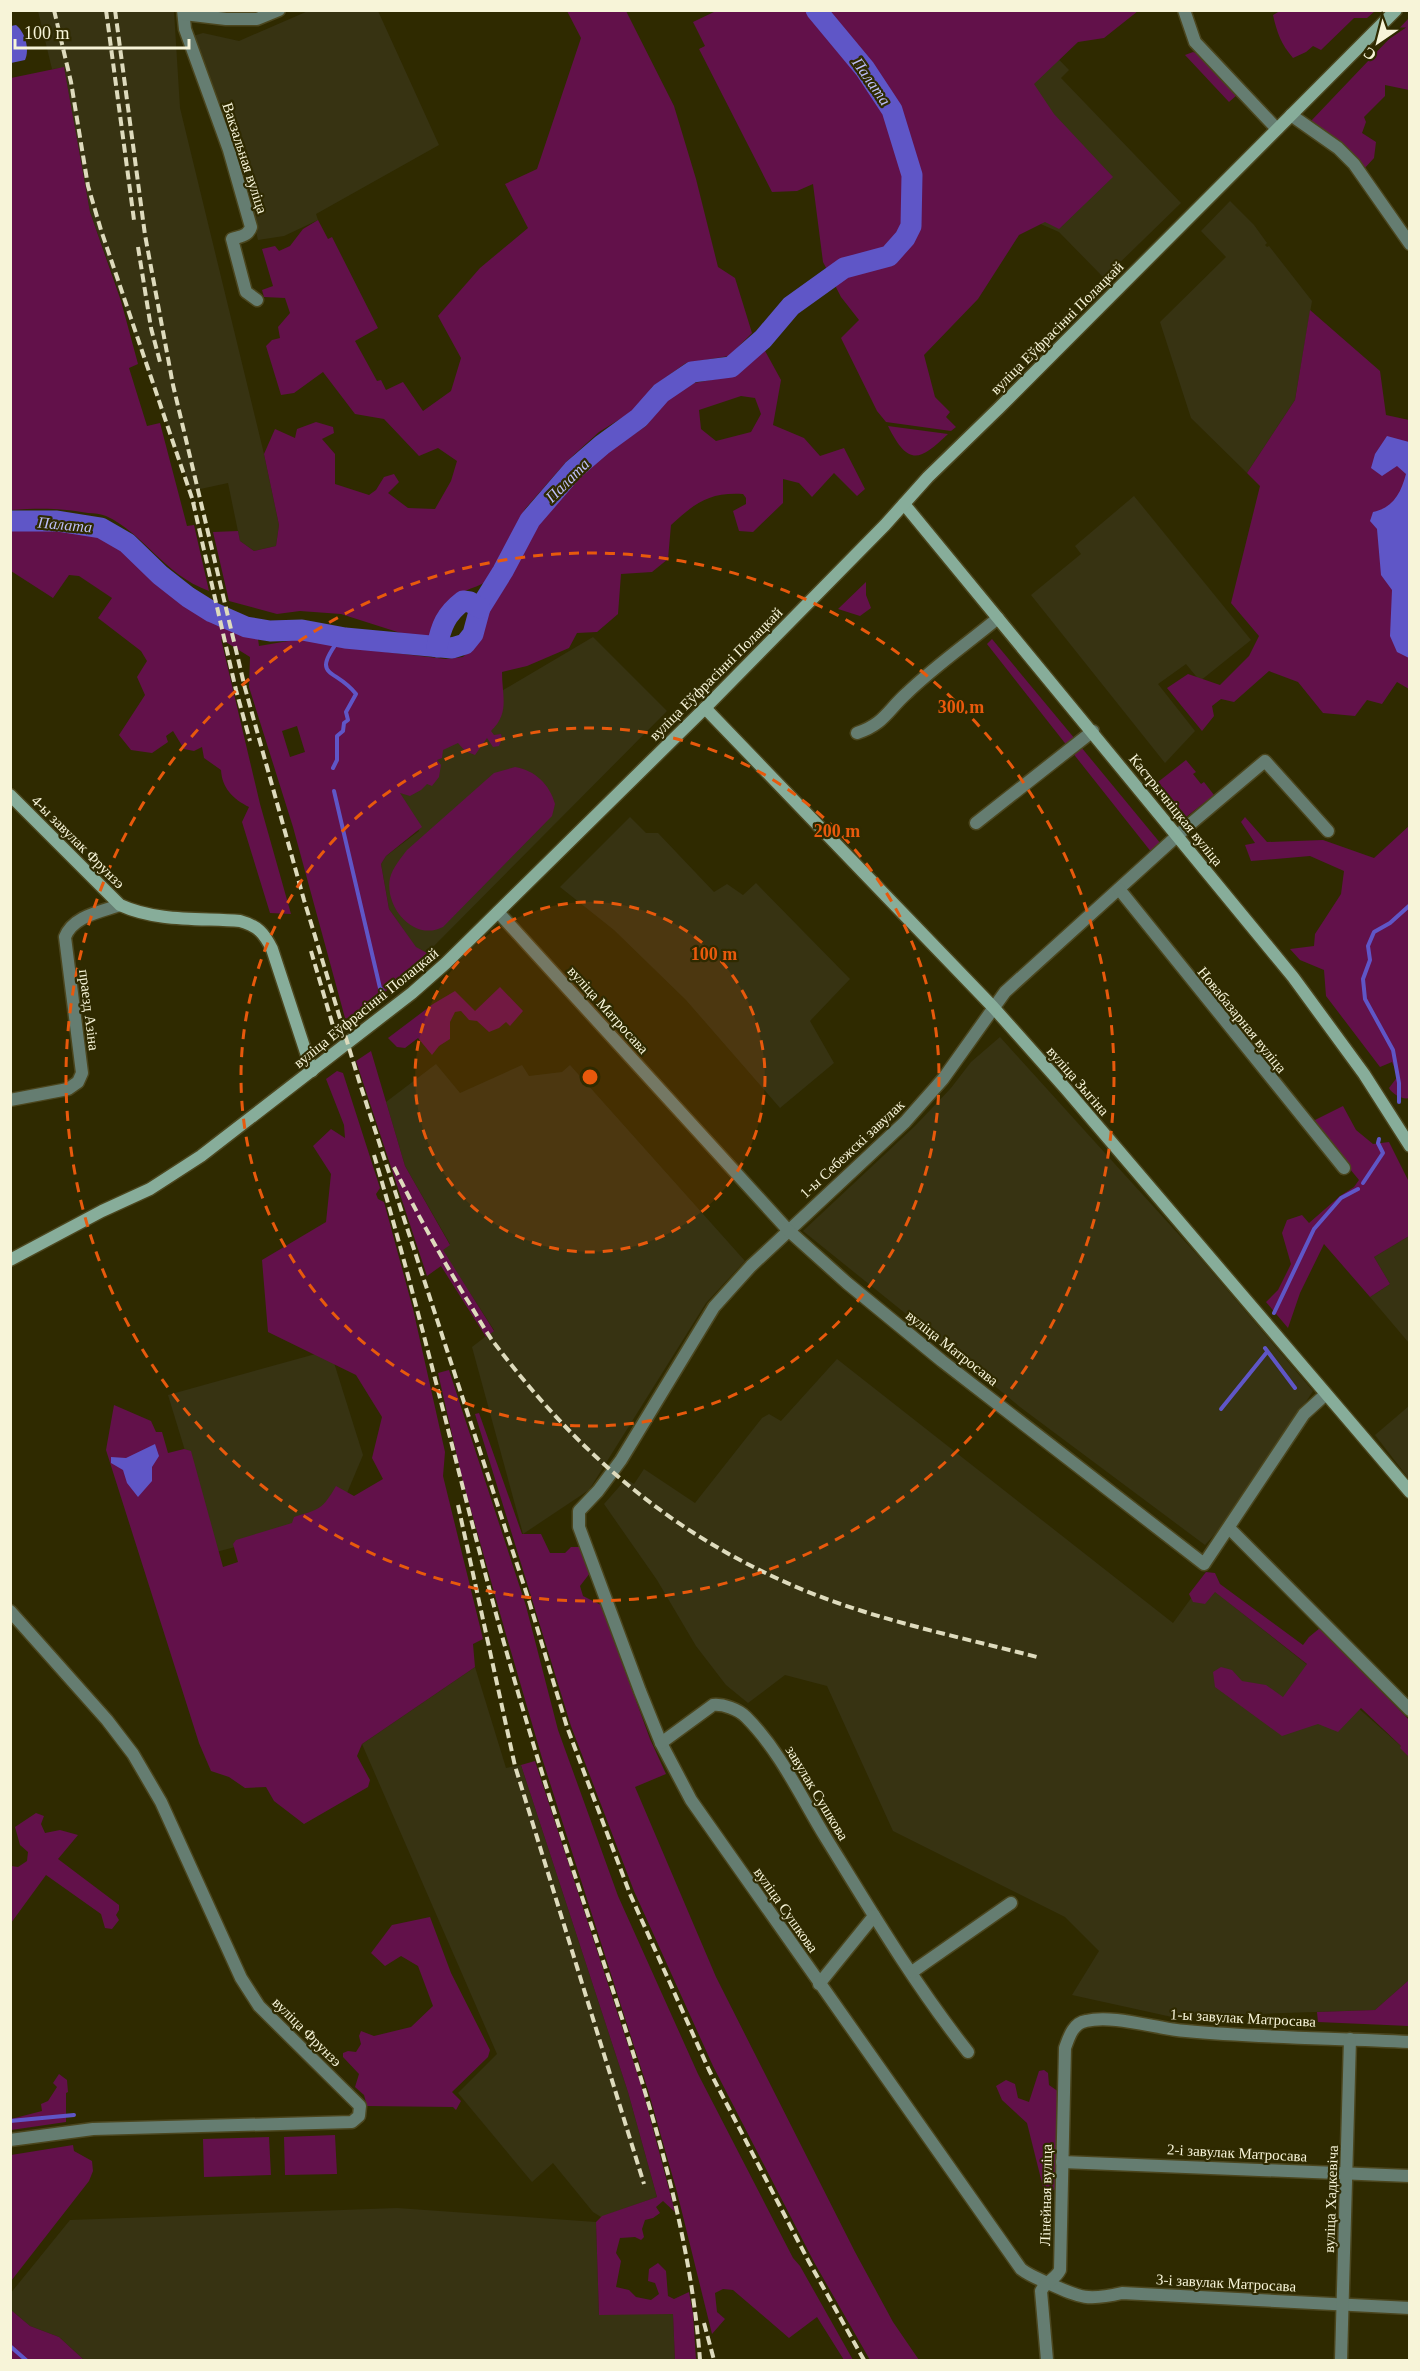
<svg xmlns="http://www.w3.org/2000/svg" width="1420" height="2371" font-family="Georgia,serif">
<rect width="100%" height="100%" fill="#2f2a00"/>
<g fill="#373312">
<polygon points="38,11 174,11 180,108 264,454 279,525 276,546 254,551 240,541 228,483 191,491 90,212 64,68 52,69"/>
<polygon points="308,11 378,11 439,145 316,214 318,220 284,236 258,240 236,148 193,36 203,33 239,41"/>
<polygon points="1012,11 1069,70 1061,78 1181,203 1104,278 1059,232 970,193"/>
<polygon points="1230,201 1254,225 1267,243 1265,245 1267,247 1269,246 1312,301 1295,400 1247,473 1191,418 1160,322 1226,257 1201,231"/>
<polygon points="1134,496 1251,640 1200,681 1186,664 1158,684 1195,731 1165,763 1031,595 1081,554 1075,546"/>
<polygon points="593,637 667,711 427,953 416,948 389,909 381,864 386,856 419,831 380,763"/>
<polygon points="630,817 646,833 658,833 714,892 727,884 743,895 756,883 850,979 810,1021 834,1063 780,1108 686,1000 614,930 560,887"/>
<polygon points="1000,1037 1200,1258 1313,1391 1234,1513 1205,1545 1020,1407 935,1337 934,1331 922,1323 916,1322 803,1231 915,1126 951,1088 971,1062"/>
<polygon points="436,1064 460,1093 522,1065 529,1076 562,1072 570,1065 745,1261 706,1303 589,1490 523,1534 472,1347 494,1330 442,1250 450,1244 405,1166 386,1102"/>
<polygon points="1409,1236 1409,1343 1370,1297 1390,1284 1374,1257"/>
<polygon points="330,1350 363,1455 339,1512 304,1529 216,1552 168,1395"/>
<polygon points="837,1359 1173,1623 1203,1582 1329,1682 1402,1747 1401,1748 1410,1758 1409,1980 1375,2010 1172,2017 1072,1995 1099,1951 1065,1917 893,1831 827,1686 785,1675 748,1703 726,1685 696,1646 657,1580 604,1504 626,1479 634,1484 644,1469 695,1503 762,1418 769,1414 781,1421"/>
<polygon points="1409,1406 1409,1479 1375,1435"/>
<polygon points="475,1667 506,1768 521,1765 628,2092 657,2197 601,2217 593,2212 553,2163 532,2182 458,2093 497,2054 362,1744"/>
<polygon points="397,2208 596,2222 599,2314 673,2314 675,2360 84,2360 59,2337 30,2326 11,2310 10,2294 70,2220"/>
</g>
<g fill="#62114a" fill-rule="evenodd">
<path d="M567,11H626L674,106L696,179L718,267L735,278L752,333L729,356L686,363L652,387L641,406L599,432L566,462L525,509L487,581C480,586 473,587 465,591C446,598 437,619 432,637L410,636L341,614L300,611L277,614L229,601L213,532L238,531L240,541L254,551L276,546L279,525L264,454L275,429L295,438L297,429L316,422L333,427L334,433L322,439L335,454V484L369,495L376,490L384,477L394,474L399,482L388,493L408,508L435,509L451,481L457,461L438,448L419,456L384,419L355,414L323,372L294,393L281,395L266,346L272,340L280,338L278,327L290,313L285,298L264,297L262,290L273,286L262,249L275,246L279,251L290,246L303,229L318,220L328,239L332,237L378,328L355,341L377,381L381,380L386,390L403,382L423,411L451,391L461,358L438,316L480,268L528,228L505,184L537,169L581,38Z"/>
<polygon points="716,11 1138,11 1104,38 1078,42 1034,84 1054,114 1113,177 1059,229 1045,222 1019,235 978,299 924,355 935,397 950,412 946,417 956,427 951,431 886,422 877,411 841,338 859,320 841,297 823,262 813,184 797,191 772,192 699,49 705,46 693,22"/>
<path d="M1280,11V10L1375,11L1367,18H1354L1321,50L1313,46L1306,52L1293,58C1281,44 1277,33 1273,15Z"/>
<polygon points="1409,18 1409,90 1385,85 1385,96 1364,117 1366,122 1362,133 1376,142 1374,158 1363,170 1311,121"/>
<polygon points="1193,52 1200,55 1237,95 1229,102 1185,55"/>
<path d="M64,67L90,212L121,301L138,364L129,368L147,426L160,423L187,526L194,525L209,591C163,574 145,534 106,516C101,514 94,513 88,513C59,508 40,508 11,510V78Z"/>
<polygon points="1310,310 1380,371 1386,415 1409,420 1409,689 1397,682 1382,704 1367,700 1355,716 1323,713 1298,682 1269,671 1234,702 1221,699 1212,706 1214,716 1202,731 1167,688 1188,674 1220,685 1249,656 1259,636 1231,603 1260,486 1247,473 1295,400"/>
<path d="M764,349L781,380L773,425L804,438L820,456L844,448L865,489L857,496L834,473L812,497L799,483L783,479V503L753,532L739,531L733,511L746,504V498L743,494C709,492 695,503 671,525L668,559L652,572L621,574L618,614L597,632L577,633L569,648L527,666L502,672C502,696 510,713 491,731L494,735L501,734L502,739L499,746L493,747L487,738L475,755L465,751L458,743L443,750L442,758L437,760L441,765L439,777L432,786L427,784L421,790L410,796L400,793L422,827L386,856L381,864L389,909L416,947L427,953L354,1021L345,1018L293,827L249,687L250,657L221,639L260,804L291,914L270,913L242,822L249,807C233,799 222,788 221,770L204,758L202,747L194,751L184,749L173,731L166,736L168,742L152,753L131,750L119,735L145,695L137,677L147,661L141,651L98,618L112,598L79,576L69,575L53,598L11,571V530L56,529L102,536L120,546L156,580L210,619L258,639L259,646L300,639L343,647L446,659L463,657L480,638L482,610L502,590L525,544L537,525L580,477L608,452L646,426L666,401L694,383L733,376ZM741,396L755,398L761,414L751,432L716,441L701,429L699,410ZM297,726L305,752L290,757L282,731Z"/>
<path d="M888,426L948,434C919,462 908,466 888,426Z"/>
<polygon points="866,582 866,595 871,608 860,616 838,609"/>
<polygon points="992,639 1075,739 1068,747 987,644"/>
<polygon points="1081,747 1161,844 1152,853 1072,752"/>
<polygon points="1186,760 1196,772 1193,774 1201,784 1204,782 1214,795 1186,817 1158,782"/>
<path d="M515,767C535,770 550,785 555,804L552,816L443,927C414,942 384,907 390,878C393,867 401,858 407,850L494,773Z"/>
<path d="M1245,817L1267,842L1323,840L1374,858L1409,826V1098C1403,1100 1392,1094 1389,1088L1398,1076L1392,1062L1380,1067L1326,996L1324,970L1300,960L1290,949L1314,946L1315,934L1341,894L1344,871L1310,856L1251,861L1245,845L1255,843L1241,822Z"/>
<polygon points="500,987 523,1011 510,1026 506,1022 499,1028 489,1032 477,1021 469,1020 461,1011 455,1012 450,1022 450,1039 439,1046 432,1055 418,1038 405,1048 397,1047 388,1038 433,1004 455,991 475,1011"/>
<polygon points="371,1051 405,1166 450,1245 443,1250 494,1331 486,1337 441,1266 427,1276 356,1061"/>
<path d="M337,1071L343,1073L380,1188L376,1194L378,1199L384,1202L413,1309L445,1452L443,1476L483,1639L473,1644L475,1667L362,1744L357,1756L370,1780L368,1787L304,1824L274,1801L266,1787L245,1788L229,1777L211,1771L199,1743L106,1450L114,1405L151,1421L156,1432H162L168,1453L184,1449L191,1451L223,1567L238,1562L233,1544L236,1540L292,1523L294,1517C320,1509 322,1510 336,1486L354,1496L383,1479L372,1458L382,1417L356,1375L268,1332L262,1260L326,1222L331,1174L313,1146L331,1129L345,1138L344,1125L326,1079Z"/>
<polygon points="1343,1106 1356,1130 1373,1144 1389,1142 1409,1182 1409,1236 1374,1257 1390,1284 1370,1297 1324,1244 1300,1293 1288,1328 1266,1302 1278,1290 1291,1264 1282,1233 1287,1220 1302,1215 1309,1223 1340,1196 1354,1187 1359,1180 1311,1122"/>
<polygon points="449,1370 526,1606 558,1730 618,1896 698,2074 793,2258 800,2266 853,2360 844,2360 817,2317 789,2338 733,2290 723,2289 715,2293 717,2312 725,2319 712,2334 677,2192 648,2090 542,1758 505,1631 462,1478 438,1373"/>
<polygon points="479,1413 522,1534 541,1534 550,1553 565,1553 571,1547 581,1547 590,1573 580,1586 583,1596 601,1605 650,1739 666,1774 635,1787 716,1977 855,2252 893,2322 919,2360 870,2360 814,2262 713,2066 634,1891 571,1726 475,1414"/>
<polygon points="1206,1572 1215,1573 1220,1584 1303,1645 1309,1637 1320,1628 1409,1720 1409,1757 1400,1748 1401,1746 1361,1708 1338,1732 1318,1724 1282,1736 1215,1687 1213,1672 1221,1667 1232,1670 1242,1681 1266,1685 1283,1697 1307,1664 1215,1592 1205,1604 1193,1602 1189,1594"/>
<polygon points="535,1761 643,2091 675,2212 663,2201 656,2207 660,2213 653,2218 645,2220 642,2229 644,2237 641,2240 635,2237 620,2238 616,2253 621,2261 616,2287 629,2290 636,2297 651,2300 659,2294 655,2283 648,2281 649,2269 658,2263 666,2271 668,2296 674,2299 689,2292 693,2314 696,2360 675,2360 673,2314 599,2315 596,2222 602,2216 657,2197 628,2092 521,1765"/>
<polygon points="36,1813 44,1816 41,1824 45,1833 60,1830 78,1835 58,1859 119,1905 119,1910 116,1915 119,1920 112,1929 105,1928 101,1914 46,1875 11,1923 11,1866 18,1867 27,1861 28,1852 20,1845 15,1827"/>
<polygon points="430,1917 451,1973 490,2050 488,2057 452,2092 461,2101 456,2110 453,2107 367,2106 364,2095 355,2087 359,2074 343,2057 343,2053 348,2051 356,2052 361,2044 359,2036 361,2031 374,2036 411,2027 433,2006 418,1966 401,1956 385,1966 371,1953 392,1925"/>
<polygon points="1409,1980 1409,2026 1318,2022 1317,2012 1375,2010"/>
<polygon points="1044,2070 1048,2073 1049,2085 1059,2092 1057,2188 1050,2192 1043,2187 1027,2123 1002,2100 996,2086 1006,2080 1015,2084 1018,2098 1029,2102 1039,2071"/>
<polygon points="59,2074 67,2080 68,2092 66,2093 66,2122 11,2130 11,2119 42,2111 41,2104 48,2101 57,2087 53,2083"/>
<polygon points="335,2135 337,2174 285,2175 284,2137"/>
<polygon points="269,2137 271,2175 204,2177 203,2139"/>
<polygon points="73,2145 74,2151 92,2161 93,2171 89,2181 11,2281 11,2155"/>
<polygon points="11,2310 30,2326 59,2337 84,2360 11,2360"/>
</g>
<g fill="#5f56c7">
<path d="M16,25C25,32 30,49 25,60L11,63V26Z"/>
<path d="M1387,436L1409,442V658L1397,652L1390,636L1392,590L1381,575L1377,529L1370,521L1373,512C1393,508 1401,493 1406,474L1397,466L1382,476L1371,468L1375,454Z"/>
<polygon points="155,1444 159,1456 152,1467 152,1481 138,1497 127,1483 123,1470 111,1463 111,1457 126,1458"/>
</g>
<g fill="none" stroke-linecap="round" stroke-linejoin="round">
<g stroke="#5f56c7" stroke-width="4">
<path d="M333,768L337,760V736L343,731L344,723L348,720L346,712L356,694C335,667 309,679 341,637"/>
<polyline points="334,791 380,988 383,991"/>
<polyline points="1399,1102 1399,1083 1393,1050 1365,999 1363,979 1370,960 1368,946 1374,932 1390,923 1410,905"/>
<polyline points="1363,1183 1383,1153 1378,1143 1379,1139"/>
<polyline points="1274,1313 1314,1229 1341,1198 1358,1189"/>
<polyline points="1265,1348 1295,1388"/>
<polyline points="1221,1409 1267,1352"/>
<polyline points="10,2121 74,2115"/>
<polyline points="10,2346 26,2360"/>
</g>
<g stroke="#5f56c7" stroke-width="21">
<polyline points="10,521 57,521 101,528 127,543 160,575 188,597 212,612 246,627 270,631 302,630 345,638 452,648 465,644 473,634 480,608 503,571 530,520 573,470 602,445 639,418 661,393 692,372 731,367 763,339 791,306 844,268 889,256 905,238 911,226 912,175 892,110 865,69 816,10"/>
<path d="M437,647C441,626 446,614 463,601L470,602L480,608"/>
</g>
<defs>
<g id="street">
<path d="M183,10L185,29L229,150L251,227C248,236 241,236 232,239L246,292L257,300"/>
<polyline points="1184,10 1195,42 1277,129"/>
<polyline points="184,14 226,19 257,19 279,10"/>
<polyline points="1291,115 1338,148 1354,164 1410,244"/>
<path d="M857,733C884,724 887,711 907,693C935,666 968,643 998,618"/>
<polyline points="976,823 1093,731"/>
<path d="M1328,831L1265,761L1188,826L1005,992L943,1079L905,1122L751,1266L714,1307L621,1460L598,1491L579,1511V1527L640,1691L661,1743L691,1800L1021,2269C1030,2276 1039,2279 1050,2284C1081,2298 1088,2301 1122,2293L1410,2308"/>
<polyline points="1119,889 1344,1168"/>
<polyline points="498,912 788,1230 847,1283 942,1361 1204,1564 1304,1414 1326,1394"/>
<path d="M10,1100L68,1089L78,1082L82,1073L65,937C73,916 100,912 120,905"/>
<polyline points="1229,1528 1410,1710"/>
<polyline points="10,1611 107,1720 133,1754 161,1802 241,1978 259,2006 360,2106 359,2116 352,2122 93,2129 10,2140"/>
<path d="M661,1743L713,1705C723,1704 738,1709 746,1717C780,1751 801,1797 826,1838C871,1911 915,1985 968,2052"/>
<polyline points="912,1972 1011,1903"/>
<polyline points="819,1984 874,1916"/>
<polyline points="1062,2162 1410,2176"/>
<path d="M1047,2360L1041,2291C1046,2281 1055,2280 1060,2270L1065,2048C1069,2037 1073,2023 1086,2021C1113,2014 1157,2029 1186,2031C1260,2038 1335,2038 1410,2042"/>
<polyline points="1341,2360 1350,2039"/>
</g>
<g id="secondary">
<polyline points="904,504 1293,977 1364,1074 1410,1146"/>
<polyline points="705,708 993,1007 1066,1089 1410,1492"/>
<path d="M10,795L120,905C157,922 200,918 240,921C258,926 264,933 272,949L312,1071"/>
<polyline points="10,1260 102,1211 150,1189 201,1156 412,993 446,963 705,708 885,525 928,477 1000,407 1396,10"/>
</g>
</defs>
<use href="#street" stroke="#4b461e" stroke-width="15"/>
<use href="#secondary" stroke="#4b461e" stroke-width="15"/>
<use href="#street" stroke="#657d71" stroke-width="12"/>
<use href="#secondary" stroke="#87ad9a" stroke-width="12"/>
<g stroke="#dedbbd" stroke-width="4" stroke-dasharray="9 4.5" stroke-linecap="butt">
<polyline points="54,10 71,82 88,186 101,230 194,504"/>
<polyline points="106,10 134,220"/>
<polyline points="115,10 145,235 173,385 245,688 304,900 360,1084 529,1601 567,1727 630,1894 709,2070 809,2262 864,2360"/>
<polyline points="138,247 151,328 160,362"/>
<polyline points="193,502 236,690 250,741"/>
<polyline points="311,951 333,1026"/>
<path d="M374,1155C432,1350 474,1549 533,1743C560,1833 591,1923 620,2012C657,2127 691,2240 700,2360"/>
<path d="M394,1167C416,1212 440,1255 466,1298C475,1312 483,1327 492,1340C578,1454 674,1537 806,1591C880,1621 960,1637 1037,1657"/>
<polyline points="458,1505 515,1766 644,2184"/>
<polyline points="704,2323 714,2360"/>
</g>
</g>
<circle cx="590" cy="1077" r="175" fill="#e8590c" fill-opacity=".12"/>
<g fill="none" stroke="#e8590c" stroke-width="3" stroke-dasharray="10 8">
<circle cx="590" cy="1077" r="175"/>
<circle cx="590" cy="1077" r="349"/>
<circle cx="590" cy="1077" r="524"/>
</g>
<g text-anchor="middle" stroke-width="4.5" stroke-linejoin="round" paint-order="stroke">
<g font-size="15" fill="#f7f4d8" stroke="#2f2a00">
<text transform="translate(245 158) rotate(72)" y="5">Вакзальная вуліца</text>
<text transform="translate(1057 328) rotate(-45)" y="5">вуліца Еўфрасінні Полацкай</text>
<text transform="translate(716 674) rotate(-45)" y="5">вуліца Еўфрасінні Полацкай</text>
<text transform="translate(1176 810) rotate(51)" y="5">Кастрычніцкая вуліца</text>
<text transform="translate(78 842) rotate(45)" y="5">4-ы завулак Фрунзэ</text>
<text transform="translate(366 1008) rotate(-39)" y="5">вуліца Еўфрасінні Полацкай</text>
<text transform="translate(89 1010) rotate(83)" y="5">праезд Азіна</text>
<text transform="translate(608 1010) rotate(48)" y="5">вуліца Матросава</text>
<text transform="translate(1242 1020) rotate(51)" y="5">Новабазарная вуліца</text>
<text transform="translate(1078 1081) rotate(49)" y="5">вуліца Зыгіна</text>
<text transform="translate(852 1149) rotate(-43)" y="5">1-ы Себежскі завулак</text>
<text transform="translate(952 1348) rotate(38)" y="5">вуліца Матросава</text>
<text transform="translate(817 1793) rotate(59)" y="5">завулак Сушкова</text>
<text transform="translate(786 1910) rotate(55)" y="5">вуліца Сушкова</text>
<text transform="translate(1243 2018) rotate(3)" y="5">1-ы завулак Матросава</text>
<text transform="translate(307 2032) rotate(45)" y="5">вуліца Фрунзэ</text>
<text transform="translate(1237 2153) rotate(3)" y="5">2-і завулак Матросава</text>
<text transform="translate(1046 2195) rotate(-89)" y="5">Лінейная вуліца</text>
<text transform="translate(1331 2199) rotate(-88)" y="5">вуліца Хадкевіча</text>
<text transform="translate(1226 2283) rotate(3)" y="5">3-і завулак Матросава</text>
</g>
<g font-size="16" font-style="italic" fill="#bcbef7" stroke="#2f2a00">
<text transform="translate(872 81) rotate(55)" y="6">Палата</text>
<text transform="translate(567 480) rotate(-45)" y="6">Палата</text>
<text transform="translate(65 524) rotate(5)" y="6">Палата</text>
</g>
</g>
<circle cx="590" cy="1077" r="9" fill="#e8590c" stroke="#2f2a00" stroke-width="3"/>
<g font-size="18" text-anchor="middle" font-weight="bold" fill="#e8590c" stroke="#2f2a00" stroke-width="4.5" stroke-linejoin="round" paint-order="stroke">
<text x="961" y="713">300 m</text>
<text x="837" y="837">200 m</text>
<text x="714" y="960">100 m</text>
</g>
<rect width="1420" height="2371" fill="none" stroke="#f7f4d8" stroke-width="24"/>
<g transform="translate(1378 42) rotate(215)" stroke="#2f2a00" stroke-width="4.5" paint-order="stroke">
<path d="M0-4.5L10 22L0 15L-10 22Z" fill="#f7f4d8"/>
<text y="-9" font-size="16" font-weight="bold" text-anchor="middle" fill="#f7f4d8">С</text>
</g>
<path d="M15 39v9h174v-9" fill="none" stroke="#f7f4d8" stroke-width="3"/>
<text x="24" y="39" font-size="18" fill="#f7f4d8" stroke="#2f2a00" stroke-width="4.5" paint-order="stroke">100 m</text>
</svg>
